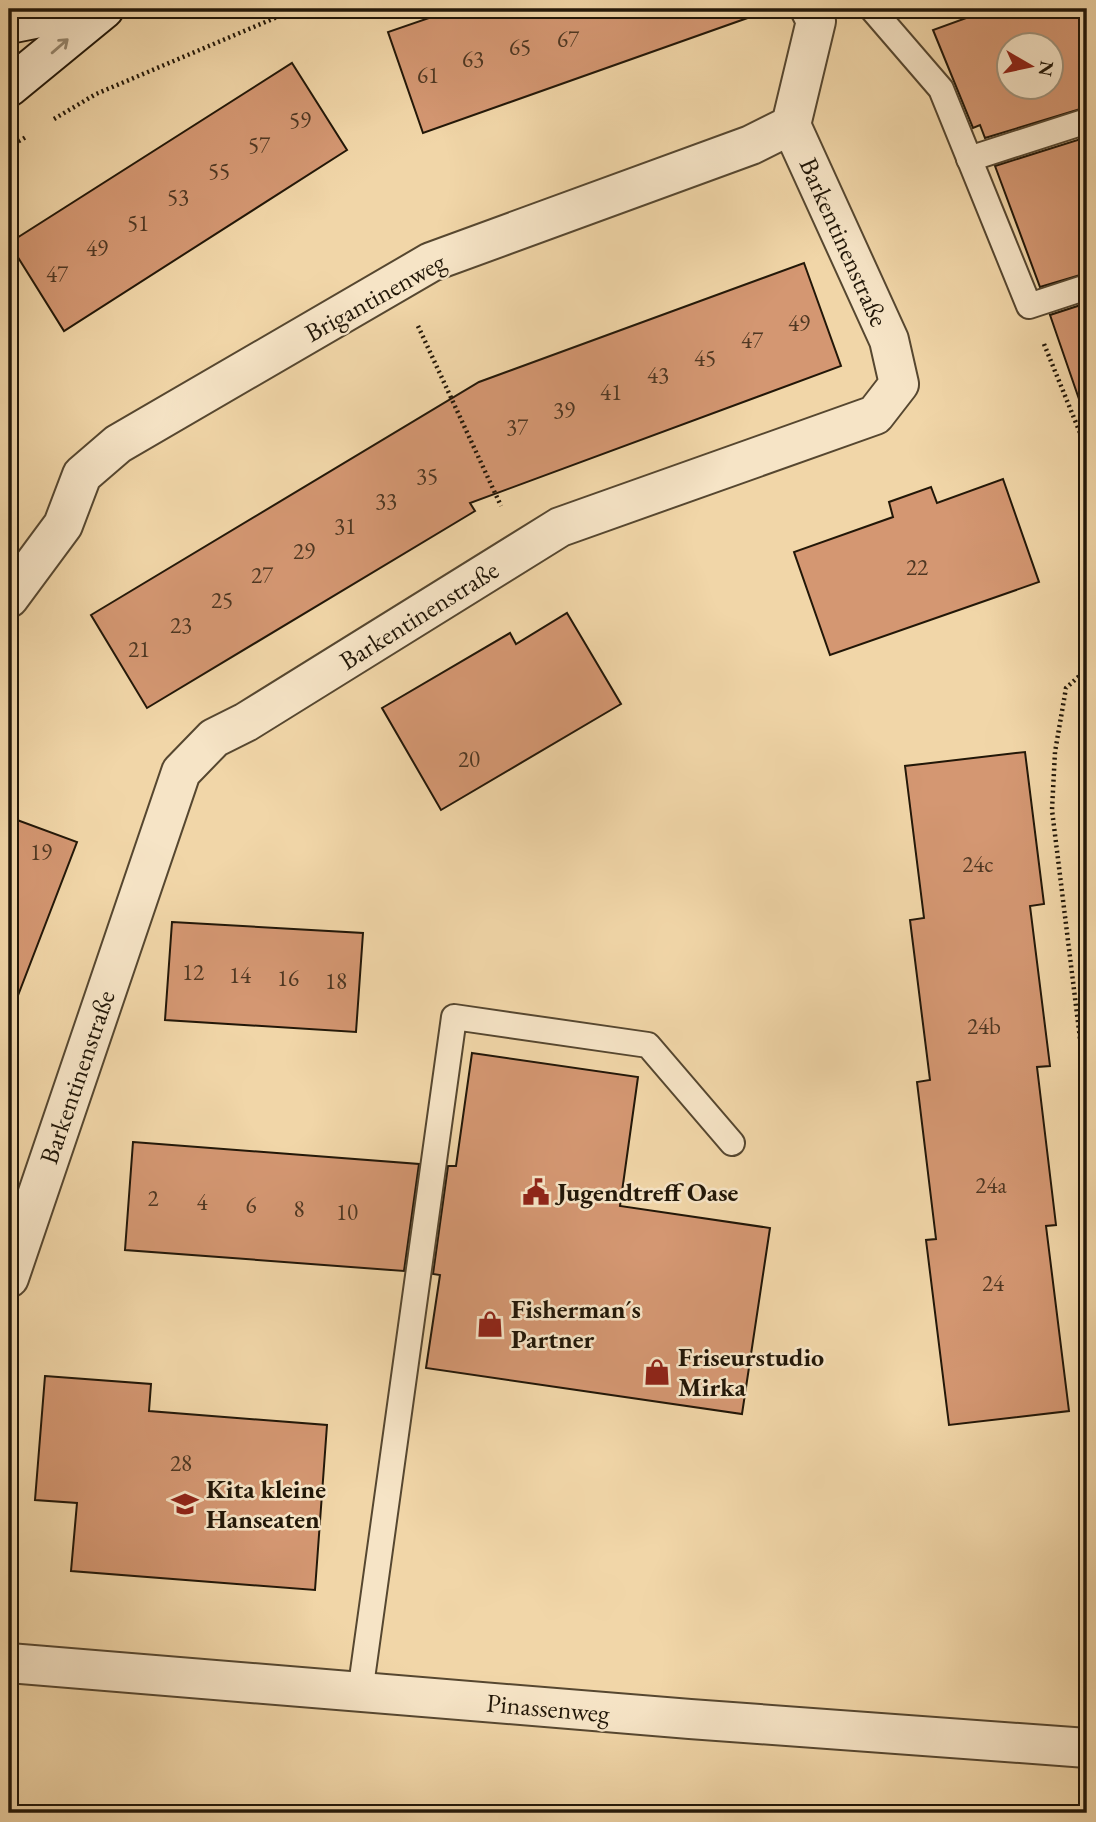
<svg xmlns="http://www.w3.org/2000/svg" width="1096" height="1822" font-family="'EB Garamond',serif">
<rect width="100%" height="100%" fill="#f1d6a8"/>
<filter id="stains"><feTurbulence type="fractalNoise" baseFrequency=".00286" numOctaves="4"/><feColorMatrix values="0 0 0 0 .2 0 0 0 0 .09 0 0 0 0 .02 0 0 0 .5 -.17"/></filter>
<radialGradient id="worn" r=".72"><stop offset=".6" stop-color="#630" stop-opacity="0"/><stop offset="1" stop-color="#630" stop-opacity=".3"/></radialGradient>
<g fill="#d49772" stroke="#221708" stroke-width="2" fill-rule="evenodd">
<polygon points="455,9 755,9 756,15 423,133 388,32"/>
<path d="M991,9H1087V107L985,138L980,125L973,128L933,30ZM1009,46H1051V88H1009Z"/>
<polygon points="292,63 347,150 64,331 9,243"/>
<polygon points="1087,137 1087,273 1040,287 995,166"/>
<polygon points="804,263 841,366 470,503 475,511 147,708 91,615 479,382"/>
<polygon points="1087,303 1087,401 1080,402 1050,315"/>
<polygon points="1003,479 1039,582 830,655 794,552 893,517 889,502 931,487 937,503"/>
<polygon points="567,613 621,704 441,810 382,708 510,633 516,644"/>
<polygon points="1025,752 1044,904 1030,906 1050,1066 1037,1067 1056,1225 1046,1226 1069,1411 949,1425 926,1240 936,1239 917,1082 930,1080 910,920 924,918 905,766"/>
<polygon points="9,817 77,842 12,1011 9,1010"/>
<polygon points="172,922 363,933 356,1032 165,1020"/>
<polygon points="472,1053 638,1077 620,1206 770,1228 742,1414 426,1368 440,1275 433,1274 448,1166 456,1166"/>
<polygon points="133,1142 419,1164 404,1271 125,1250"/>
<polygon points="45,1376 151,1384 149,1411 327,1425 315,1590 71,1571 77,1503 35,1500"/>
</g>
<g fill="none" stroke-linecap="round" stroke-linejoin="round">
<defs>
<g id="service">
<polyline points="872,9 941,89 1029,306 1087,287"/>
<polyline points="969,159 1087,121"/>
<polyline points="360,1693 454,1017 648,1045 732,1143"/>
</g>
<g id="minor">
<polyline points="9,598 63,525 82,475 118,444 431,262 751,145 791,125 816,21 810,9"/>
<polyline points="9,1278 181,772 214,738 246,722 560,527 875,415 899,384 889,340 791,125"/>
<polyline points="9,1663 690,1719 1087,1748"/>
</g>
<g id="secondary">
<polyline points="9,24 84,9"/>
<polyline points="9,87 104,9"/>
</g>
</defs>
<use href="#service" stroke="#564730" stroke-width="28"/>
<use href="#minor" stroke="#564730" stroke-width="42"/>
<use href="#secondary" stroke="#221708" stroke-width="42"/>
<g stroke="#221708" stroke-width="4.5" stroke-dasharray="2 3.5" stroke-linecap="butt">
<polyline points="54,119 96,94 296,9"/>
<polyline points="9,147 26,137"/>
<polyline points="418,326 501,506"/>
<polyline points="1044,344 1087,450"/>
<polyline points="1087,669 1066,688 1055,752 1052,810 1082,1055 1087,1062"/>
</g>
<use href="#service" stroke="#f6e4c6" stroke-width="24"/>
<use href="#minor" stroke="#f6e4c6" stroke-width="38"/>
<use href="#secondary" stroke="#f6e4c6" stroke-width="38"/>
</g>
<defs><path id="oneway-shaft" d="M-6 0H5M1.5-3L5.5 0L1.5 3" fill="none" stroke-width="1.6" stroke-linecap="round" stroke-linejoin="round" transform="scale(1.75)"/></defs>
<use stroke="#978870" href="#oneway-shaft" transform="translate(60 46) rotate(-41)"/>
<defs>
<symbol id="civic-bare" viewBox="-9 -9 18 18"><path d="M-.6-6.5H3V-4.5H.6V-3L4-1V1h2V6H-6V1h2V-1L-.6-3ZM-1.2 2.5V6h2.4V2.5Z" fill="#8f2418" stroke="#f6e4c6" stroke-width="2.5" paint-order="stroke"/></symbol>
<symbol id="shop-bare" viewBox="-9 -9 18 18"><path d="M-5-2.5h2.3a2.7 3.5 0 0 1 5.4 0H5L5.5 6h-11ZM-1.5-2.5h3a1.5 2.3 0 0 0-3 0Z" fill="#8f2418" stroke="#f6e4c6" stroke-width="2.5" paint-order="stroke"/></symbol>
<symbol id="school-bare" viewBox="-9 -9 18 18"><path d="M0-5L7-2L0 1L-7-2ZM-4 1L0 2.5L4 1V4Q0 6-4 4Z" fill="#8f2418" stroke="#f6e4c6" stroke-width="2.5" paint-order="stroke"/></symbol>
</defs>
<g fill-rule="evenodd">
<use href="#civic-bare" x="517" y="1173" width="38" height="38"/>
<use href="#shop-bare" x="471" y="1305" width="38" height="38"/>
<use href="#shop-bare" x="638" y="1353" width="38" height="38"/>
<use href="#school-bare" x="166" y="1485" width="38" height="38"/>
</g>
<g text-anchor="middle" stroke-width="5" stroke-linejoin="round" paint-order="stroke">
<g font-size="23" fill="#4e3722">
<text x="568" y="47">67</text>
<text x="520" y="55">65</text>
<text x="473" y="67">63</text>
<text x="428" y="83">61</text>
<text x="300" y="128">59</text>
<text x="259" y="153">57</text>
<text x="219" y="179">55</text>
<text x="178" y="205">53</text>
<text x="138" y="231">51</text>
<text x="97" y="256">49</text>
<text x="57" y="282">47</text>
<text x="799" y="331">49</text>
<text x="752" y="348">47</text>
<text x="705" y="366">45</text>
<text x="658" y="383">43</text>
<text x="611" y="400">41</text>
<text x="564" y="418">39</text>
<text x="517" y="435">37</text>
<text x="427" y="484">35</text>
<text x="386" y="509">33</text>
<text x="345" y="534">31</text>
<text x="304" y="559">29</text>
<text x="917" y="575">22</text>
<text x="262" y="583">27</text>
<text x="222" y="608">25</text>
<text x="181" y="633">23</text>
<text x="139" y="657">21</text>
<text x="469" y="767">20</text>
<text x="41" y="860">19</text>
<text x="978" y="872">24c</text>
<text x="193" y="980">12</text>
<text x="240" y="983">14</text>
<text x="288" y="986">16</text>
<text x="336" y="989">18</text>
<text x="984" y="1034">24b</text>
<text x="991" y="1193">24a</text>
<text x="153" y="1206">2</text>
<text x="202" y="1210">4</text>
<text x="251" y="1213">6</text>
<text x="299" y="1217">8</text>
<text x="347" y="1220">10</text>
<text x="993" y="1291">24</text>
<text x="181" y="1471">28</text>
</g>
<g font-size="26" fill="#221708" stroke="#f6e4c6">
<text transform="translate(844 242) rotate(66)" y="9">Barkentinenstraße</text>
<text transform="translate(375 297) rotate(-29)" y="9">Brigantinenweg</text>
<text transform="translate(419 615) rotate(-32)" y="9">Barkentinenstraße</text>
<text transform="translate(77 1077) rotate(-71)" y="9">Barkentinenstraße</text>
<text transform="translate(548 1708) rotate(5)" y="9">Pinassenweg</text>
</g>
<g font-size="26" font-weight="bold" fill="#221708" stroke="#f6e4c6" text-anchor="start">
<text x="557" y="1201">Jugendtreff Oase</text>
<text x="511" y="1318">Fisherman´s<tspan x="511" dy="30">Partner</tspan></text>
<text x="678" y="1366">Friseurstudio<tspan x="678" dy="30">Mirka</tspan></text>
<text x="206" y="1498">Kita kleine<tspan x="206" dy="30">Hanseaten</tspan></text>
</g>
</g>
<rect width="1096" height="1822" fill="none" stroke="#f1d6a8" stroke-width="35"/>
<rect x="10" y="10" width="1075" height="1801" fill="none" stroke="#221708" stroke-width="3.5"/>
<rect x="18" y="18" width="1061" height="1787" fill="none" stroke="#221708" stroke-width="2"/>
<g transform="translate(1030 66) rotate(99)"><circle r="33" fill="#f6e4c6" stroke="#a1927a" stroke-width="2"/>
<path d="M0-5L12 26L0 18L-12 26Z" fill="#8f2418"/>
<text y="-10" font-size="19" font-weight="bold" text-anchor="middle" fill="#221708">N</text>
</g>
<rect width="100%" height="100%" filter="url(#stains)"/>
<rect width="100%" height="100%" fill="url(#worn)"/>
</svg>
